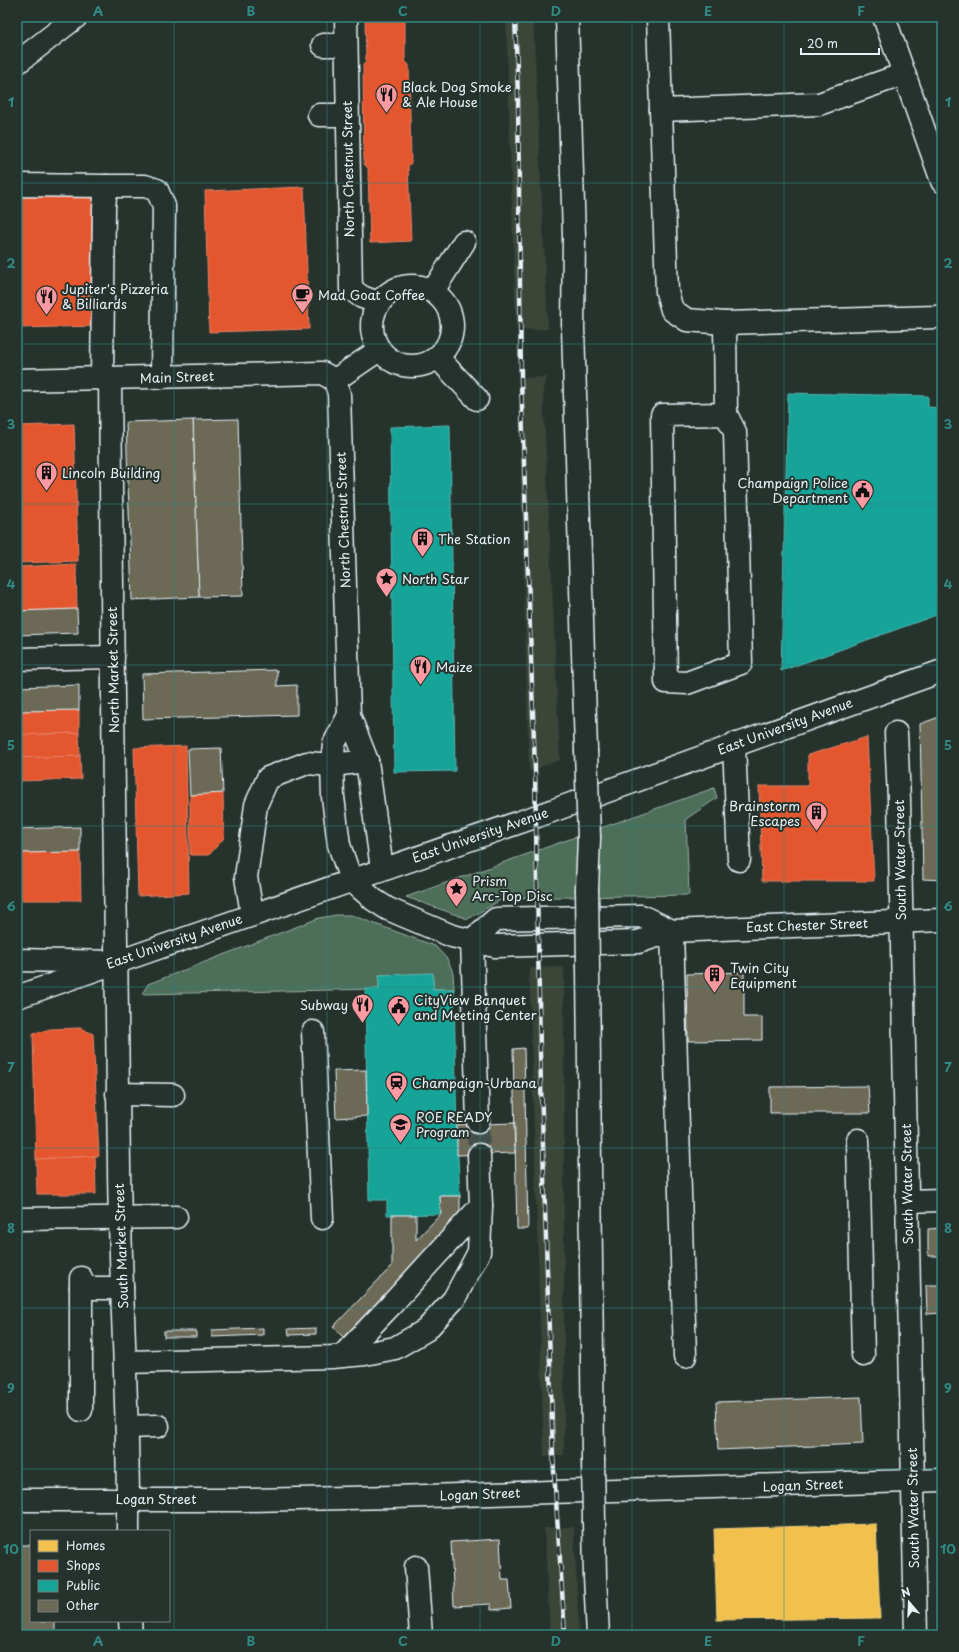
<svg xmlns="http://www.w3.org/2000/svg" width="959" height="1652" font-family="'Playpen Sans',sans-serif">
<rect width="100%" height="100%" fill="#26332d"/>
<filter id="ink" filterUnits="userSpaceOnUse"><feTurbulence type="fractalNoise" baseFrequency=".025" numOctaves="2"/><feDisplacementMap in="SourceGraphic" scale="8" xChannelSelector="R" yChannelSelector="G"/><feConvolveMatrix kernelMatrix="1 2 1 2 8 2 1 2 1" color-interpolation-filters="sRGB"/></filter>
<g filter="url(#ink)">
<g fill="#3b4439">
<polygon points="506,17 533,17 548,329 516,330"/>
<polygon points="547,377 543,388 560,760 529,771 518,378"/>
<polygon points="564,967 564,1455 544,1456 529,968"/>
<polygon points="574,1527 579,1635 550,1635 544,1528"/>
</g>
<g fill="#4e6e58" stroke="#9bb0a8">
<polygon points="714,788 717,798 686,819 689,895 504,898 468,919 406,897"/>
<polygon points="336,915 351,915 435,946 448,960 453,973 454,989 433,989 433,974 379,975 379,989 142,994 148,984 319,918"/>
</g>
<polygon fill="#f2c14e" stroke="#efcf81" points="876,1524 880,1618 717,1620 714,1529"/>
<g fill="#e4572e" stroke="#e5856b">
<polygon points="365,17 405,17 405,61 409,65 411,163 408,166 411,241 370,243 368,168 364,164 363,65 366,62"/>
<polygon points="304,187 309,329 209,332 205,191"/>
<polygon points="96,190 100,326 17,328 17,192"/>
<polygon points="74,424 78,561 17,563 17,426"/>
<polygon points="76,564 77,609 17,611 17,567"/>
<polygon points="79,710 79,733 17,735 17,711"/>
<polygon points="79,733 80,756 17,758 17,735"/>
<polygon points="867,737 874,881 762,881 759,786 808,786 808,755"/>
<polygon points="186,746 189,893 138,896 134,748"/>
<polygon points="80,756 81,779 17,781 17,758"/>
<polygon points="223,793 224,838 209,855 190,855 190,795"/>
<polygon points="80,852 81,900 17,900 17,853"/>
<polygon points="80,1028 93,1034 99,1156 36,1159 33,1034 50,1029"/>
<polygon points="95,1156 96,1194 37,1194 36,1159"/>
</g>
<g fill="#17a398" stroke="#56bab5">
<polygon points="788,393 928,396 928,407 942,408 942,613 781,671"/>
<polygon points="450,425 455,771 394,772 390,427"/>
<polygon points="433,973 433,989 454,989 457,1138 460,1196 440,1196 441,1214 387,1215 387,1200 369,1200 365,989 379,989 379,975"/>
</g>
<g fill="#6c6a56" stroke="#e8f1f8">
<polygon points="238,419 243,596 199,597 193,420"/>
<polygon points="193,420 199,597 132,600 126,422"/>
<polygon points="77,609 78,633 17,635 17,611"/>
<polygon points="277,670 277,686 297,685 297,715 143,719 142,674"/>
<polygon points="79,685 79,710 17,711 17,687"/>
<polygon points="942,716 942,880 923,879 920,724"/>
<polygon points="221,748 223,793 190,795 188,749"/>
<polygon points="80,827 80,852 17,853 17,829"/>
<polygon points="744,972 744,1017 762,1017 762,1040 688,1041 687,974"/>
<polygon points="524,1048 528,1229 517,1229 513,1049"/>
<polygon points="366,1070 367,1116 336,1118 334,1071"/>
<polygon points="868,1086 870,1113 770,1113 770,1087"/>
<polygon points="514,1123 515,1153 457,1155 457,1125"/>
<polygon points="440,1196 460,1196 460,1222 345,1339 333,1327 392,1266 392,1215 416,1215 416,1240 441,1214"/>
<polygon points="942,1228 942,1256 928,1256 928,1229"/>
<polygon points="926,1285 942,1285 942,1313 927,1314"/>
<polygon points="263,1328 263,1335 212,1337 212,1330"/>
<polygon points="316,1328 316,1334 289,1335 288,1329"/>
<rect x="164" y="1331" width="32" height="6"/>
<polygon points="861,1397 863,1444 718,1450 716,1402"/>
<polygon points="500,1539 502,1580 509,1580 511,1608 491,1610 491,1604 454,1606 451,1542"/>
<polygon points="17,1545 31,1545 31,1621 55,1621 55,1635 17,1635"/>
</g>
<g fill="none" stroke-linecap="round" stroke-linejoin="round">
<polyline stroke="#43504b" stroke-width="22" stroke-dasharray="22 11" stroke-linecap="butt" points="478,1122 479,1155"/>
<defs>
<g id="minor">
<polyline points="346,17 351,289 362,297 379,303"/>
<polyline points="567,17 574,236 573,328 586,750"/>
<polyline points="658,17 667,292 672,310 687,320 725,323 937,317 942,315"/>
<polyline points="884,17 942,181"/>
<polyline points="323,45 346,45"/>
<polyline points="17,63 76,17"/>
<polyline points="661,110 819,104 904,74"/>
<polyline points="319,115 347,115"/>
<polyline points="17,185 106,186"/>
<circle cx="412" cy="326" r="40"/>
<polyline points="433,291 464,242"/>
<polyline points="725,323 726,414 735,432 741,663 687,683 666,682 662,415 726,414"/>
<polyline points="438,358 477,399"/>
<polyline points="102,379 104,208 106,186 145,186 157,190 164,206 162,377"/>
<path d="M110,379C113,641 114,904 119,1166C120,1288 129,1409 128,1531"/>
<polyline points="17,380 322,373 335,380"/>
<polyline points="335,380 339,394 349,715 367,761 382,869"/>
<polyline points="335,380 379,350"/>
<polyline points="17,659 113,657"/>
<polyline points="349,715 334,744 332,765 333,797 339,845 351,880 374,900 388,909 452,936 495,946 638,942 672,931 942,920"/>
<polyline points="896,733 899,799 916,1635"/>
<polyline points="734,744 739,860"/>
<polyline points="587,889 589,838"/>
<polyline points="252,914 246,877 256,805 268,778 307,763 332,765 367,761"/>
<polyline points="672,931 685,1356"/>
<polyline points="472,940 496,919 641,916 672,931"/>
<polyline points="472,940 478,1122"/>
<polyline points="17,960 115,962"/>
<polyline points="588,967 593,1459"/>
<polyline points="313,1032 322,1218"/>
<polyline points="117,1094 173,1095"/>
<polyline points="858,1140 863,1355"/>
<polyline points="907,1201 942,1200"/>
<polyline points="17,1219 176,1217"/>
<polyline points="81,1278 81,1410"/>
<polyline points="81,1288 122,1288"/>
<polyline points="343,1355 391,1305 481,1206"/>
<polyline points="125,1362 332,1357 365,1354 395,1348 426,1330 454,1299 479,1252 481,1206 479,1155"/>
<polyline points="127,1427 158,1426"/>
<polyline points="17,1500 244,1500 394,1497 942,1480"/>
<polyline points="594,1522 595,1577 598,1635"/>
<polyline points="416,1567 421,1635"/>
<polyline points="130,1621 131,1635"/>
</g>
<polyline id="major" points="17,997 546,813 942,671"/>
</defs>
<use href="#minor" stroke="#e8f1f8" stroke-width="25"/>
<use href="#major" stroke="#e8f1f8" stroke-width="25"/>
<use href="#minor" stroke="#26332d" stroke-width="22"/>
<use href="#major" stroke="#26332d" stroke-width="22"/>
<defs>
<polyline id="rail" points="515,17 518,96 521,379 535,769 540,1053 553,1456 565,1635"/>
</defs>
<use href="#rail" stroke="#e8f1f8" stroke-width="4.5"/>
<use href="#rail" stroke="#26332d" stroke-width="3" stroke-dasharray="9" stroke-linecap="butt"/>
<defs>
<g id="minor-bridge">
<polyline points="586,750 589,838"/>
<polyline points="587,889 588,967"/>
<polyline points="593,1459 594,1522"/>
</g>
</defs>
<use href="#minor-bridge" stroke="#e8f1f8" stroke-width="25" stroke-linecap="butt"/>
<use href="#minor-bridge" stroke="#26332d" stroke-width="22"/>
</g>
</g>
<path fill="none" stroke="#308883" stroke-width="1" stroke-opacity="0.55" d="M174,17V1635M327,17V1635M480,17V1635M632,17V1635M784,17V1635M17,183H942M17,344H942M17,504H942M17,665H942M17,826H942M17,987H942M17,1148H942M17,1308H942M17,1469H942"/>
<defs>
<symbol id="restaurant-pin" viewBox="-11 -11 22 30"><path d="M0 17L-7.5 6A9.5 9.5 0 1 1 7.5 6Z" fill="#ff9aa2" stroke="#26332d"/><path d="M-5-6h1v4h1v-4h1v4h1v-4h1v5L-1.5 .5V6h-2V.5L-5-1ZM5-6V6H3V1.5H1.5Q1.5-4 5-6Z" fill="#111"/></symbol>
<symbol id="cafe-pin" viewBox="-11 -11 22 30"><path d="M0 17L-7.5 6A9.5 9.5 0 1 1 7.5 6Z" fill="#ff9aa2" stroke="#26332d"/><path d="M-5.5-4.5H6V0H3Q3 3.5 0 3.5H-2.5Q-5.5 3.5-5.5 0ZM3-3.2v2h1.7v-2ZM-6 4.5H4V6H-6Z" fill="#111"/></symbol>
<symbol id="building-pin" viewBox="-11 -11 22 30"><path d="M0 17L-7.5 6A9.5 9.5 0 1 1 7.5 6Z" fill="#ff9aa2" stroke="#26332d"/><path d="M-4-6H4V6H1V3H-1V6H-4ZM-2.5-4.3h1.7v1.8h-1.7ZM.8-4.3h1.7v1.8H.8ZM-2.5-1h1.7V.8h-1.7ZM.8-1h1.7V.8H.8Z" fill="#111"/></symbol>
<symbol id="civic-pin" viewBox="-11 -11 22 30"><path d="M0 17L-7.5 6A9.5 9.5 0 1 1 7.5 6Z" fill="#ff9aa2" stroke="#26332d"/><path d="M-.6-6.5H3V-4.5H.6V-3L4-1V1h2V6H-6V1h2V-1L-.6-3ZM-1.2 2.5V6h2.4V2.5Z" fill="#111"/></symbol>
<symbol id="sight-pin" viewBox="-11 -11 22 30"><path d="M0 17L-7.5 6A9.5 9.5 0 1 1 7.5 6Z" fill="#ff9aa2" stroke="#26332d"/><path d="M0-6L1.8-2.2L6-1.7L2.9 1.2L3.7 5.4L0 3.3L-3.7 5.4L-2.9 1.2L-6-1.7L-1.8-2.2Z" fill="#111"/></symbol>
<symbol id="station-pin" viewBox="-11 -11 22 30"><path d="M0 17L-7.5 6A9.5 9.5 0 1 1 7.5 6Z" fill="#ff9aa2" stroke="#26332d"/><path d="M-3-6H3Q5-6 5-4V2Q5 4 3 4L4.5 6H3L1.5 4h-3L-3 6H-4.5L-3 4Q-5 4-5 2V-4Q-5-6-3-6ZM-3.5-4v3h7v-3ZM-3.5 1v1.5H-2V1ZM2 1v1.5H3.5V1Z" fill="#111"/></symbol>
<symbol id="school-pin" viewBox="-11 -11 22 30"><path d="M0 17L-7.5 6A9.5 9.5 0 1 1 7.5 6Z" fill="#ff9aa2" stroke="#26332d"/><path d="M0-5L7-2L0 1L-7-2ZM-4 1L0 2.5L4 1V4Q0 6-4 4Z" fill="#111"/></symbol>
</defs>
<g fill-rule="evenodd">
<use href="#restaurant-pin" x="374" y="82" width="25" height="34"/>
<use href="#cafe-pin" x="290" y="282" width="25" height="34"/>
<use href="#restaurant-pin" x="34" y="284" width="25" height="34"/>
<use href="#building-pin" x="34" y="460" width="25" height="34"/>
<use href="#civic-pin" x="850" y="478" width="25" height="34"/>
<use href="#building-pin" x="410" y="526" width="25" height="34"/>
<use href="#sight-pin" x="374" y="566" width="25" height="34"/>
<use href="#restaurant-pin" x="408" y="654" width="25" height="34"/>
<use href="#building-pin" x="804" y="800" width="25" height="34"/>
<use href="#sight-pin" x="444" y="876" width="25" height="34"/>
<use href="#building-pin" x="702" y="962" width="25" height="34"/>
<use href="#restaurant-pin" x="350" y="992" width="25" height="34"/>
<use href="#civic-pin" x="386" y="994" width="25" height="34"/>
<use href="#station-pin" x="384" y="1070" width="25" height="34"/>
<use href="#school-pin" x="388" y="1112" width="25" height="34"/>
</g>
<g text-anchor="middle" stroke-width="4" stroke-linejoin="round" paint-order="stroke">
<g font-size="13" fill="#e8f1f8" stroke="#26332d" text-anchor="start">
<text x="402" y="92">Black Dog Smoke<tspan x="402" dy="15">&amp; Ale House</tspan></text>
<text x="62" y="294">Jupiter's Pizzeria<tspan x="62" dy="15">&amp; Billiards</tspan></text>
<text x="318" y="300">Mad Goat Coffee</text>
<text x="62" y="478">Lincoln Building</text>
<text x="848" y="488" text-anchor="end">Champaign Police<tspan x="848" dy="15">Department</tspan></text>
<text x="438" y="544">The Station</text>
<text x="402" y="584">North Star</text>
<text x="436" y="672">Maize</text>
<text x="800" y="811" text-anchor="end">Brainstorm<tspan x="800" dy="15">Escapes</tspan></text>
<text x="472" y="886">Prism<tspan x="472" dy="15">Arc-Top Disc</tspan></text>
<text x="730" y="973">Twin City<tspan x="730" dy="15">Equipment</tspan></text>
<text x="414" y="1005">CityView Banquet<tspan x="414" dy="15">and Meeting Center</tspan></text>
<text x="348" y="1010" text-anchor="end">Subway</text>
<text x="412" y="1088">Champaign-Urbana</text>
<text x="416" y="1122">ROE READY<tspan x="416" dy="15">Program</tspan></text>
</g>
<g font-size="13" fill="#e8f1f8" stroke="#26332d">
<text transform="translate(348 169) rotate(-91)" y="5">North Chestnut Street</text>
<text transform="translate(177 377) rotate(-2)" y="5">Main Street</text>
<text transform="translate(343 520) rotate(-92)" y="5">North Chestnut Street</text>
<text transform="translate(113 670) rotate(-91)" y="5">North Market Street</text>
<text transform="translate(785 726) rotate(-20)" y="5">East University Avenue</text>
<text transform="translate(480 835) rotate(-19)" y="5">East University Avenue</text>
<text transform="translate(900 860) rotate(-91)" y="5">South Water Street</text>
<text transform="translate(807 925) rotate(-2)" y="5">East Chester Street</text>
<text transform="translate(174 941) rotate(-19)" y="5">East University Avenue</text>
<text transform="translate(907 1184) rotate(-91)" y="5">South Water Street</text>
<text transform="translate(121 1246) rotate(-92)" y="5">South Market Street</text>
<text transform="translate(803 1485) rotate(-2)" y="5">Logan Street</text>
<text transform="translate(480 1494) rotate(-2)" y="5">Logan Street</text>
<text x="156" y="1504">Logan Street</text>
<text transform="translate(913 1508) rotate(-91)" y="5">South Water Street</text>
</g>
</g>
<rect width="959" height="1652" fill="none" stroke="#26332d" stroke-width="44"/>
<rect x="30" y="1530" width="140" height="92" fill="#26332d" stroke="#747f7e"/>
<rect x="38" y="1540" width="20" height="12" fill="#f2c14e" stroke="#747f7e"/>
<text x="66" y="1550" font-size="12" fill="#e8f1f8">Homes</text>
<rect x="38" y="1560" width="20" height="12" fill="#e4572e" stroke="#747f7e"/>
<text x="66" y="1570" font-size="12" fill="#e8f1f8">Shops</text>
<rect x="38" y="1580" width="20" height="12" fill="#17a398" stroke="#747f7e"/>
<text x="66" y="1590" font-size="12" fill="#e8f1f8">Public</text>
<rect x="38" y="1600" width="20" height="12" fill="#6c6a56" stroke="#747f7e"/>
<text x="66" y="1610" font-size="12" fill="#e8f1f8">Other</text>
<g transform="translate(909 1602) rotate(341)" stroke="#26332d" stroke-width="3" paint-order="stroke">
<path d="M0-3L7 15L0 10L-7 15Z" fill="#e8f1f8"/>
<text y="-6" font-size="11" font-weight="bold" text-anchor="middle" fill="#e8f1f8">N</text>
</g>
<path d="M801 48v6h78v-6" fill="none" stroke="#e8f1f8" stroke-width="2"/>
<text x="807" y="48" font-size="12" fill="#e8f1f8" stroke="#26332d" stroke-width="3" paint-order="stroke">20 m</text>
<rect x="22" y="22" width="915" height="1608" fill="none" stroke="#308883" stroke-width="1.5"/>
<g font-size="13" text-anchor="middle" font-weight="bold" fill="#308883">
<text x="98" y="16">A</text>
<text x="251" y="16">B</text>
<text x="403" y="16">C</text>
<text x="556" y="16">D</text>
<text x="708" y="16">E</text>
<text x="861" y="16">F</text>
<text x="11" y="107">1</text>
<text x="948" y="107">1</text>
<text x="11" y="268">2</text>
<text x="948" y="268">2</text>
<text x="11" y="429">3</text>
<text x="948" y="429">3</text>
<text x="11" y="589">4</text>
<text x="948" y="589">4</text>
<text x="11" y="750">5</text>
<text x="948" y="750">5</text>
<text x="11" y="911">6</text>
<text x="948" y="911">6</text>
<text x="11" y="1072">7</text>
<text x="948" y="1072">7</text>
<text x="11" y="1233">8</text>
<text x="948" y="1233">8</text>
<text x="11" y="1393">9</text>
<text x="948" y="1393">9</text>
<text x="11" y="1554">10</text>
<text x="948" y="1554">10</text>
<text x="98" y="1646">A</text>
<text x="251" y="1646">B</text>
<text x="403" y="1646">C</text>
<text x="556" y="1646">D</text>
<text x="708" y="1646">E</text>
<text x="861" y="1646">F</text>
</g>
</svg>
